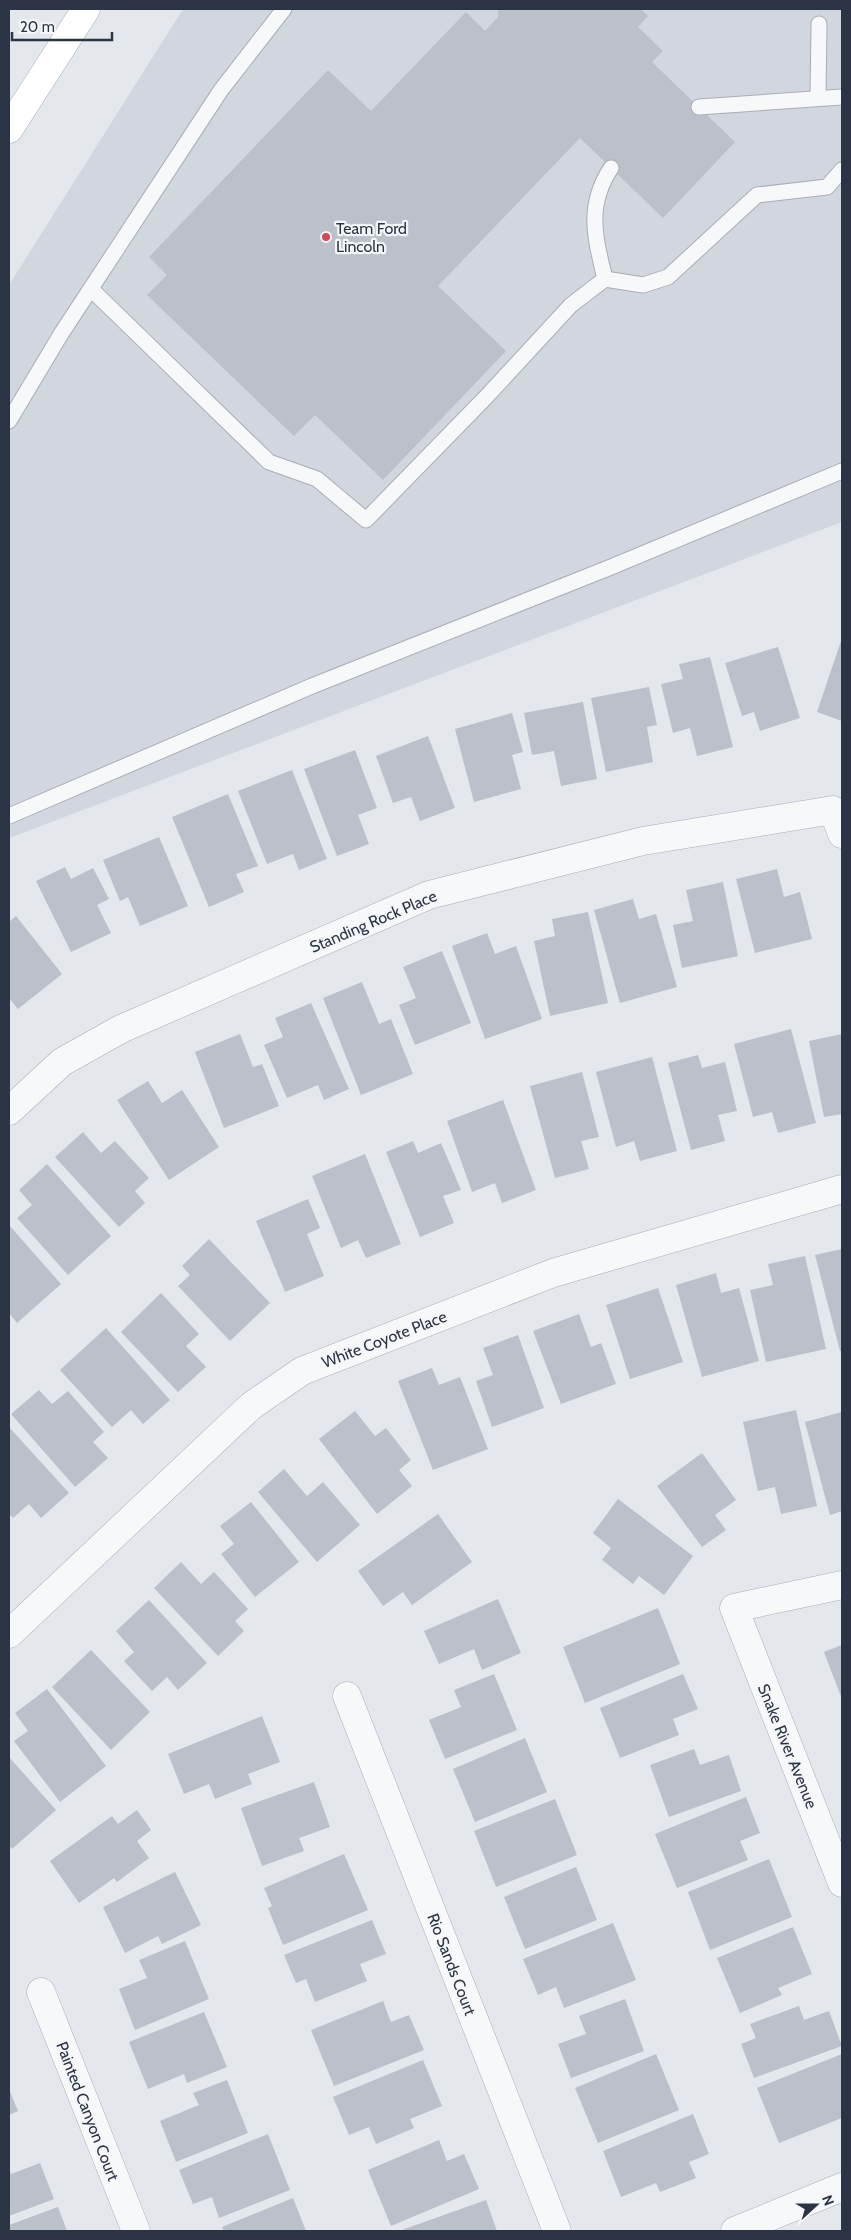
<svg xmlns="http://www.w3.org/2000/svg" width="851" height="2240" font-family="Cabin,sans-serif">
<rect width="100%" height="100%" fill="#e4e7ec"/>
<polygon fill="#d2d6de" points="183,9 842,9 842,522 9,838 9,285"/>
<g fill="#bbc0ca">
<polygon points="498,9 641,9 648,16 638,27 663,51 652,62 735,142 663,218 580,138 438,286 506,351 383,480 315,415 294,436 147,295 167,275 149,257 328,70 371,111 466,12 485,31 498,17"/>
<polygon points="841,641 842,642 842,721 817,712"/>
<polygon points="778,647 800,718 760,731 754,712 742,716 725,663"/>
<polygon points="710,657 733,747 697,756 690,728 673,733 661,684 683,679 679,664"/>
<polygon points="649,687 657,725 647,727 653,762 606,772 591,698"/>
<polygon points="583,702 597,779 561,786 554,751 532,755 524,713"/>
<polygon points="512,713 523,752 512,755 521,789 474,802 455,729"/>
<polygon points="428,736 455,808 420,821 411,797 393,803 376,756"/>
<polygon points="355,750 377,808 358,815 369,844 337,856 304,769"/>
<polygon points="292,770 327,859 299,870 293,854 267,864 238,791"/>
<polygon points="228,794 258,866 236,874 244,892 209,907 172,817"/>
<polygon points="159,837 188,906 140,926 128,897 120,901 103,860"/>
<polygon points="65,867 71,879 93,868 109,899 97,905 111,933 71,952 36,881"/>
<polygon points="777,869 784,897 800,892 812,939 755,953 736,879"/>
<polygon points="723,882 738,956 682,968 673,925 693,921 686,890"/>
<polygon points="633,899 639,919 656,914 677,987 620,1003 594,910"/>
<polygon points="588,912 608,1003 550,1016 534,941 555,936 552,919"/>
<polygon points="16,916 62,974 18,1009 9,998 9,922"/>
<polygon points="487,933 495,954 516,946 542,1019 485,1039 452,946"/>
<polygon points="442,951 471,1023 415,1045 399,1005 416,998 403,967"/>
<polygon points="362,982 379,1024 391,1019 413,1074 361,1095 323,998"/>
<polygon points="311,1003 349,1089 324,1100 318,1085 287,1098 264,1045 283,1037 275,1018"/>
<polygon points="791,1029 816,1123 778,1133 772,1112 753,1117 734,1044"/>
<polygon points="240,1034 253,1067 262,1064 279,1106 224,1128 195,1052"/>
<polygon points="842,1034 842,1114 824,1117 809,1041"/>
<polygon points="698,1055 702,1068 725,1062 737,1111 718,1115 725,1141 691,1150 668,1063"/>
<polygon points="652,1057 677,1151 640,1161 634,1141 616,1147 596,1072"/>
<polygon points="582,1072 599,1137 581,1141 589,1169 555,1178 530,1086"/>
<polygon points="148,1081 162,1103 182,1090 219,1147 169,1180 117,1100"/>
<polygon points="503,1100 536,1190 502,1203 495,1183 472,1192 447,1121"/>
<polygon points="83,1132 101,1153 115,1141 149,1178 135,1191 145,1203 119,1227 55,1157"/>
<polygon points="413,1141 418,1153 441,1143 461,1190 443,1196 454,1223 420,1237 386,1152"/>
<polygon points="365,1154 401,1244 366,1258 358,1240 341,1248 312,1176"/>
<polygon points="47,1164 111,1236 68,1275 17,1218 32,1205 19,1190"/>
<polygon points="308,1199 320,1228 307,1234 324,1276 285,1292 256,1221"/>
<polygon points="9,1225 61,1284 17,1323 9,1313"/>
<polygon points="209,1239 270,1303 230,1341 178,1286 190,1275 182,1266"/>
<polygon points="842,1249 842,1351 840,1351 815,1255"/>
<polygon points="805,1256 826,1349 766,1362 750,1290 773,1285 768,1264"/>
<polygon points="716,1273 721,1293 739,1288 759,1361 702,1377 676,1285"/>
<polygon points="658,1288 683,1362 630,1379 606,1305"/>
<polygon points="161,1293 199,1334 186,1346 206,1367 178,1392 121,1332"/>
<polygon points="579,1314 591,1347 601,1343 616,1384 561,1404 533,1331"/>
<polygon points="106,1328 170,1400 143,1424 131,1410 112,1427 60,1370"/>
<polygon points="518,1335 544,1408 492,1427 476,1381 493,1375 483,1348"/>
<polygon points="432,1368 439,1385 460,1377 488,1449 433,1470 398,1381"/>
<polygon points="39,1390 52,1404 68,1391 104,1432 93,1442 108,1458 75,1487 11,1414"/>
<polygon points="796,1410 817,1506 781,1514 775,1487 758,1491 743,1422"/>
<polygon points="355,1411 375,1436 386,1428 411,1460 399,1470 412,1486 377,1514 319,1439"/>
<polygon points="842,1412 842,1511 830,1515 805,1422"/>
<polygon points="9,1427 69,1493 41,1518 29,1504 13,1518 9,1514"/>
<polygon points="702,1453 736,1500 715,1515 726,1530 702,1547 657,1486"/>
<polygon points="284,1469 307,1496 323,1482 360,1525 317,1562 258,1492"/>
<polygon points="618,1499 693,1556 664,1595 639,1576 633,1584 602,1560 611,1548 593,1533"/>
<polygon points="251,1502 299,1562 255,1597 221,1554 234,1544 220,1526"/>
<polygon points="438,1514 472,1562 412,1605 403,1592 383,1606 358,1571"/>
<polygon points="181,1562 201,1584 214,1572 248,1609 235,1621 244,1631 218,1656 154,1588"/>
<polygon points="498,1599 521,1653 482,1670 474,1649 439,1664 424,1631"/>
<polygon points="149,1600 207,1663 178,1690 167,1677 152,1691 124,1661 134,1652 116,1631"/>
<polygon points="658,1608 680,1664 585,1703 563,1647"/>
<polygon points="842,1645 842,1699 824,1652"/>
<polygon points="91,1650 150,1712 111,1750 52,1687"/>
<polygon points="494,1674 517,1730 445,1759 429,1720 461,1707 454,1690"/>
<polygon points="683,1674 698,1709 673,1719 679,1735 620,1758 600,1708"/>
<polygon points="47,1689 106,1766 60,1802 14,1741 28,1731 15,1713"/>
<polygon points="262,1716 280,1762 248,1774 252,1784 215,1799 209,1784 184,1794 168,1754"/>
<polygon points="525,1738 547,1792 475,1822 453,1769"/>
<polygon points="694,1749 700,1765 729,1755 741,1791 669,1817 650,1765"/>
<polygon points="9,1757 56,1810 12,1849 9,1845"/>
<polygon points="314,1782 330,1827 299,1838 304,1851 262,1866 241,1808"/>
<polygon points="746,1797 760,1833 740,1841 748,1860 677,1888 655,1834"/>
<polygon points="555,1799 577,1855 496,1887 474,1831"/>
<polygon points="137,1810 151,1830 137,1841 149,1858 117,1882 114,1878 79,1903 50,1861 112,1816 118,1824"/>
<polygon points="344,1854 368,1910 283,1945 268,1908 272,1906 264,1888"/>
<polygon points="769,1859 792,1917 710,1950 688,1892"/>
<polygon points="576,1867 597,1920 525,1949 504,1897"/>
<polygon points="175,1872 201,1925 162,1944 158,1936 125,1953 103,1907"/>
<polygon points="372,1920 386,1954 360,1964 367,1981 315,2002 306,1979 296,1983 284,1955"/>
<polygon points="613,1923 636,1980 564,2008 556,1987 538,1995 523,1959"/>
<polygon points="793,1927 812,1974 778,1988 782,1995 740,2013 717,1958"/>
<polygon points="185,1941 209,1999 135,2030 119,1989 147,1978 139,1960"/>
<polygon points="625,1999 644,2051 571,2078 558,2044 586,2034 579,2016"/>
<polygon points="383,2001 391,2022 409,2015 424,2050 334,2086 311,2030"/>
<polygon points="799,2006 804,2020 829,2011 842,2046 754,2078 741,2044 756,2038 750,2024"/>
<polygon points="204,2012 227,2067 187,2083 184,2074 148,2089 129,2042"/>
<polygon points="656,2054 679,2110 598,2143 575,2088"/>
<polygon points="842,2054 842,2118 779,2143 757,2088"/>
<polygon points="423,2060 442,2106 410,2119 414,2128 376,2144 369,2127 349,2135 333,2097"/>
<polygon points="227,2080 248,2133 176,2162 160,2121 199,2105 193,2093"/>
<polygon points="9,2089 18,2111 9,2115"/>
<polygon points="693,2114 709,2154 689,2162 696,2178 660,2192 656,2183 621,2197 603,2151"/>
<polygon points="268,2134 290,2190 219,2218 212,2197 193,2204 179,2170"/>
<polygon points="439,2140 447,2161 464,2154 479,2189 391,2226 368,2170"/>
<polygon points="40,2163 54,2199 9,2216 9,2168 11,2174"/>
<polygon points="293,2198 306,2231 224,2231 222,2227"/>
<polygon points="486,2200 497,2231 399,2231"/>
<polygon points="58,2207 67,2231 9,2231 9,2225"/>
</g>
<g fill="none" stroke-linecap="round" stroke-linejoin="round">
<defs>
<g id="lane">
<polyline points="818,97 819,24"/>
<polyline points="699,107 842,97"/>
<path d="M605,279C595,237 586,206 611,168"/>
<polyline points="91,289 269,462 317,479 366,520 487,396 571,305 605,279 643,285 668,277 757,195 827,187 842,170"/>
<polyline points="9,421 61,334 221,90 284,9"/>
<polyline points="9,816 312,686 611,567 842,471"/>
</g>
<g id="street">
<polyline points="9,1111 62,1062 121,1029 429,895 643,841 833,810 842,834"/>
<polyline points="842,1585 734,1608 842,1883"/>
<polyline points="9,1634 251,1406 302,1371 553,1273 842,1189"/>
<polyline points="347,1696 557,2231"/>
<polyline points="41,1992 136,2231"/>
<polyline points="735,2231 842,2187"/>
</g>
<polyline id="primary" points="9,129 86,9"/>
</defs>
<use href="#lane" stroke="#a9aeb7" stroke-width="17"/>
<use href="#street" stroke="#a9aeb7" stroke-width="29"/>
<use href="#primary" stroke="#a3abb8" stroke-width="29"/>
<use href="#lane" stroke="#f7f8fa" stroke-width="15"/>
<use href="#street" stroke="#f7f8fa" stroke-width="28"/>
<use href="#primary" stroke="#fff" stroke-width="28"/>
</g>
<circle fill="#d1495b" stroke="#f4f6f9" stroke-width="2" cx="326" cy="237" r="5"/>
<g text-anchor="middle" stroke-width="4.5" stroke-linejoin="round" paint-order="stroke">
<g font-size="16" fill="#2b3445" stroke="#f4f6f9" text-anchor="start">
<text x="336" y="234">Team Ford<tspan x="336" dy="18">Lincoln</tspan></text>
</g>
<g font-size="16" fill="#2b3445" stroke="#f4f6f9">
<text transform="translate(373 921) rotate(-23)" y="6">Standing Rock Place</text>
<text transform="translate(384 1339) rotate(-21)" y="6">White Coyote Place</text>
<text transform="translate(788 1746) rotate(68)" y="6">Snake River Avenue</text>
<text transform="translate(452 1964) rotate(69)" y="6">Rio Sands Court</text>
<text transform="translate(88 2111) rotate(69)" y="6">Painted Canyon Court</text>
</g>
</g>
<rect width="851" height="2240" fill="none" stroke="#2b3445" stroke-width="20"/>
<g transform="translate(816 2205) rotate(69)" stroke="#f4f6f9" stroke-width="4" paint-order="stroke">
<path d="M0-4L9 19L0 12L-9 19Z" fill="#2b3445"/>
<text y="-8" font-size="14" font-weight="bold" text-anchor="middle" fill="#2b3445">N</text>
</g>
<path d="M12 32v8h100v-8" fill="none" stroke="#2b3445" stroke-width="2.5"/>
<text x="20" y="32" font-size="15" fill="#2b3445" stroke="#f4f6f9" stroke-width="4" paint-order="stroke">20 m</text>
</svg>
